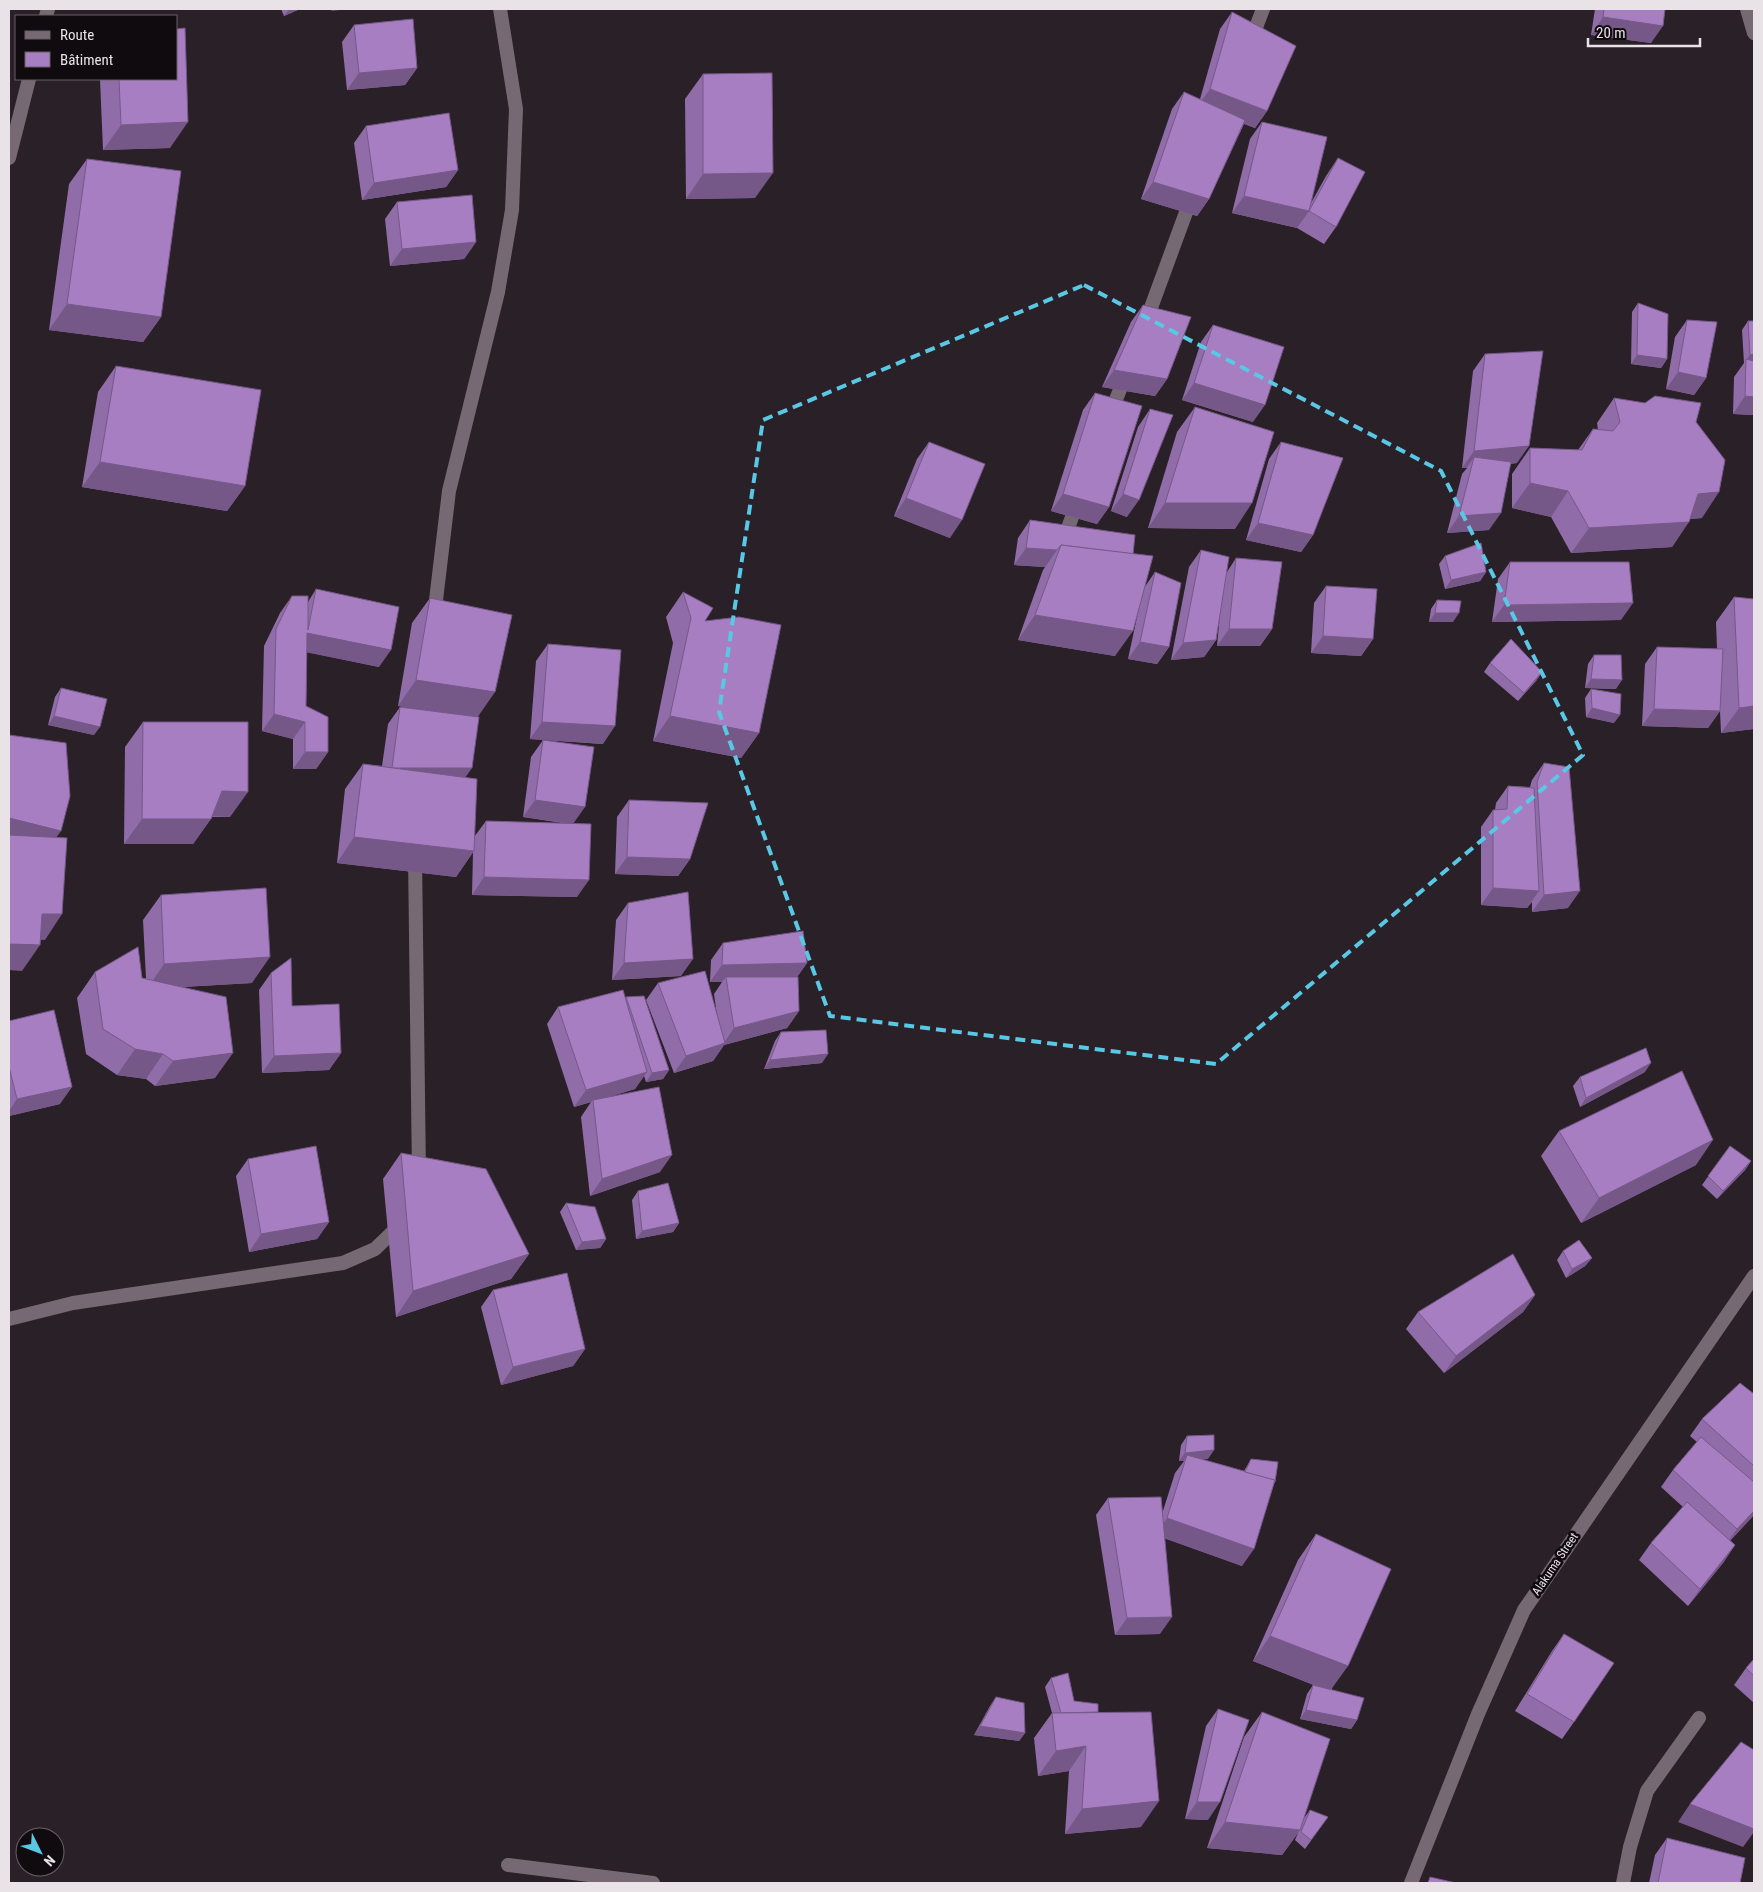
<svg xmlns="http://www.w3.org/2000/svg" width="1763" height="1892" font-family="'Roboto Condensed',sans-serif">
<rect width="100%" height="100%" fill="#2a2028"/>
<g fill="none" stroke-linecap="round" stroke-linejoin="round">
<g stroke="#766973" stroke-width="14">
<polyline points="1747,9 1754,33"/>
<polyline points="46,16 48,9"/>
<polyline points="1250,43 1263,9"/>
<polyline points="9,158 29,79"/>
<polyline points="1145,324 1192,196"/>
<polyline points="1110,415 1126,374"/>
<polyline points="1062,544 1078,501"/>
<polyline points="434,617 449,491 498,292 512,210 516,109 500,9"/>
<polyline points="415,855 419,1176"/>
<polyline points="9,1319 73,1303 343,1263 375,1249 402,1223"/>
<polyline points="508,1865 653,1883"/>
<polyline points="1411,1883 1478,1714 1524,1610 1754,1276"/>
<polyline points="1623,1883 1630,1847 1647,1791 1699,1718"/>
</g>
</g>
<g fill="#906ca8">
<polygon points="281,9 300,9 284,16"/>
<polygon points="1595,9 1665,9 1651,43 1591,35"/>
<polygon points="1232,12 1267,111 1255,128 1244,124 1209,199 1197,216 1141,199 1172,109 1184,92 1200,99 1220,29"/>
<polygon points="354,25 417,68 405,85 347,90 342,42"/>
<polygon points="703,74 755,198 686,199 685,99"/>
<polygon points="100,79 176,79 170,148 103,150"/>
<polygon points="1262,122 1311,203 1326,176 1338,158 1336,227 1324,244 1297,228 1232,213 1250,139"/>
<polygon points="366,126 458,170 446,187 362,200 354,143"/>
<polygon points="87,159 161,317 143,342 49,330 69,184"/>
<polygon points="397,202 476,242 464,259 390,266 385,219"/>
<polygon points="1638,303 1667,359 1661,368 1631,364 1632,312"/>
<polygon points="1143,305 1167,379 1155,396 1102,387 1131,322"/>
<polygon points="1687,320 1706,378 1694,395 1666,389 1675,337"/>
<polygon points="1748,321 1754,415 1733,414 1734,377 1744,363 1742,330"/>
<polygon points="1213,325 1253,422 1182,400 1201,342"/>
<polygon points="1485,354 1517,463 1510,464 1489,530 1447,533 1462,474 1467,468 1462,468 1473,371"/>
<polygon points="116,366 245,486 227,511 82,487 98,392"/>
<polygon points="1095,393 1109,507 1097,524 1051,511 1083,410"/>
<polygon points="1614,398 1696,422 1702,518 1690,519 1672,547 1571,553 1551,517 1512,508 1512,474 1530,448 1578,450 1593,429 1598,430 1597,423"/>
<polygon points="1195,407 1235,529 1148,528 1177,432"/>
<polygon points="1150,409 1127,517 1111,511 1138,427"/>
<polygon points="929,442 950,538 894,516 917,459"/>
<polygon points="1281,442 1313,535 1301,552 1246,540 1269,459"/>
<polygon points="1030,520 1133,554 1144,588 1155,572 1169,647 1157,664 1128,659 1140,603 1115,656 1018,640 1043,570 1045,567 1014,565 1018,538"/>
<polygon points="1201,550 1227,572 1236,558 1272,629 1260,646 1217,646 1220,614 1216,640 1204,657 1171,660 1189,567"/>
<polygon points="1445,556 1486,572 1480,581 1445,589 1439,564"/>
<polygon points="1510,562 1621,620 1492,622 1498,579"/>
<polygon points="1326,586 1373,639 1361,656 1311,653 1314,603"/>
<polygon points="316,589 379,667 307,652 306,706 328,752 316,769 293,769 293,739 262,731 264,646 280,613 292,596 308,602"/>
<polygon points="683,592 705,621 759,733 741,758 653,741 673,643 666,617"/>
<polygon points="1734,597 1754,729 1721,733 1720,711 1708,728 1642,726 1645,664 1657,647 1717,649 1716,622"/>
<polygon points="430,598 478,716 465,777 474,837 486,821 569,824 523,817 531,757 543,740 573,824 577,897 472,895 473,852 456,877 337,863 345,789 363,764 382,766 388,724 400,707 422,709 398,706 412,623"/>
<polygon points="1437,600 1453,622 1429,622 1431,609"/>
<polygon points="548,644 603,744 530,739 536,661"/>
<polygon points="1594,655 1616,689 1585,688 1588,664"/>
<polygon points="1490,663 1542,672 1536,681 1518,701 1484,672"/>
<polygon points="61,688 94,735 48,725 55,697"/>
<polygon points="1591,689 1614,723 1586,717 1585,698"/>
<polygon points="143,722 230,817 212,817 193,844 124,844 125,747"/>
<polygon points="1544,763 1568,908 1532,912 1532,902 1527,908 1481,905 1481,827 1493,810 1495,810 1496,803 1508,786 1530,787 1532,780"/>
<polygon points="629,800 690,859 678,876 615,874 617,817"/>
<polygon points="161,895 252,983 183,987 215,1078 155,1086 146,1079 117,1075 86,1054 77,998 95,972 146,979 143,920"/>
<polygon points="628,903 681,976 612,980 616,920"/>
<polygon points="723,943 807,963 797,977 799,1011 787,1028 724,1045 713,1061 674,1073 646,1000 658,983 717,1016 714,994 722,982 710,982 711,960"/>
<polygon points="271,973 292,1006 341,1053 329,1070 262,1073 259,990"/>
<polygon points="626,997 669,1070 663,1079 646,1082 644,1076 635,1089 611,1096 660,1172 590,1196 581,1117 591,1102 574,1107 547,1024 558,1007"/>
<polygon points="9,1021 60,1104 9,1116"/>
<polygon points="781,1032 822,1063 764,1069 775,1041"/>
<polygon points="1645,1072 1580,1107 1573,1086 1580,1077"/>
<polygon points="1559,1131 1696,1165 1581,1223 1541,1156"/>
<polygon points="1730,1146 1751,1161 1745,1170 1717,1199 1702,1185"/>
<polygon points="401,1153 529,1254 511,1279 396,1317 383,1179"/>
<polygon points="248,1159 329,1222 317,1239 249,1252 236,1176"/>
<polygon points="638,1191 679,1223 673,1232 636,1239 632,1200"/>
<polygon points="566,1203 606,1239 600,1248 576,1250 560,1212"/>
<polygon points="1563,1251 1592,1258 1585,1266 1566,1278 1557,1260"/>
<polygon points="493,1290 585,1349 573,1366 501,1385 481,1307"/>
<polygon points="1535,1295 1523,1312 1444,1373 1406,1329 1418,1312"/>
<polygon points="1754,1394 1754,1515 1730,1541 1735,1545 1723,1563 1688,1606 1639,1560 1651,1543 1683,1507 1661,1487 1673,1470 1697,1442 1690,1436 1702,1419"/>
<polygon points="1187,1436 1208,1459 1201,1459 1244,1471 1251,1459 1275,1482 1273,1485 1242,1566 1164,1538 1160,1634 1115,1635 1096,1515 1108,1498 1162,1514 1175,1473 1184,1461 1179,1461 1181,1445"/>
<polygon points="1316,1534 1332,1690 1357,1720 1351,1729 1300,1719 1307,1694 1313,1685 1316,1686 1253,1661 1298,1560"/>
<polygon points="1564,1634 1574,1722 1562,1739 1515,1711 1552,1651"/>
<polygon points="1754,1659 1754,1703 1734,1685 1746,1668"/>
<polygon points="1051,1678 1074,1701 1098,1712 1141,1827 1065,1834 1069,1771 1038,1776 1034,1738 1052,1713 1045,1687"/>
<polygon points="996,1697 1025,1733 1019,1741 974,1735 990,1706"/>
<polygon points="1218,1709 1208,1820 1185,1819 1206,1726"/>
<polygon points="1262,1712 1304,1818 1310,1810 1328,1817 1305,1849 1295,1840 1298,1833 1282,1855 1207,1848 1244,1737"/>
<polygon points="1667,1838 1740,1883 1649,1883 1655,1855"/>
</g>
<g fill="#765888">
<polygon points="289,9 300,9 284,16"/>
<polygon points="333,9 349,9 331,11"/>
<polygon points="1603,17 1663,26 1651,43 1591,35"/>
<polygon points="417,68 405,85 347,90 359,73"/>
<polygon points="1210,89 1267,111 1255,128 1198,106"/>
<polygon points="188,122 170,148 103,150 121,125"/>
<polygon points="458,170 446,187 362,200 374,183"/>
<polygon points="773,173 755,198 686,199 703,174"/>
<polygon points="1153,182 1209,199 1197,216 1141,199"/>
<polygon points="1244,196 1309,211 1297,228 1232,213"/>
<polygon points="476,242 464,259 390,266 402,249"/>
<polygon points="67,304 161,317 143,342 49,330"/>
<polygon points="1754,354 1754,363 1746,360 1750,355"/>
<polygon points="1637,355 1667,359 1661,368 1631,364"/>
<polygon points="1114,370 1167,379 1155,396 1102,387"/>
<polygon points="1678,372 1706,378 1694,395 1666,389"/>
<polygon points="1194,383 1265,405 1253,422 1182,400"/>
<polygon points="1745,396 1754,397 1754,415 1733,414"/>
<polygon points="1529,446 1517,463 1472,467 1474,457 1467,468 1462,468 1474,451"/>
<polygon points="100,462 245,486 227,511 82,487"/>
<polygon points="1530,483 1568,491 1551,517 1512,508"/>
<polygon points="1719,492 1702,518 1681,520 1698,494"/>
<polygon points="1063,494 1109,507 1097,524 1051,511"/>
<polygon points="1123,494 1139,500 1127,517 1111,511"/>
<polygon points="906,498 962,520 950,538 894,516"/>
<polygon points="1165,503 1252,503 1235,529 1148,528"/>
<polygon points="1501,513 1489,530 1447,533 1459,516"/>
<polygon points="1689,522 1672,547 1571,553 1589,528"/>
<polygon points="1258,523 1313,535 1301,552 1246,540"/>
<polygon points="1026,548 1057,550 1045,567 1014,565"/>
<polygon points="1486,572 1480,581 1445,589 1451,580"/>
<polygon points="1633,603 1621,620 1492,622 1504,605"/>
<polygon points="1435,613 1459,613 1453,622 1429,622"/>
<polygon points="1035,615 1133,631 1115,656 1018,640"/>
<polygon points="1229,629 1272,629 1260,646 1217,646"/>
<polygon points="307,633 391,650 379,667 295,650"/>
<polygon points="1323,636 1373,639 1361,656 1311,653"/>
<polygon points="1216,640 1204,657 1171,660 1183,643"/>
<polygon points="1140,642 1169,647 1157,664 1128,659"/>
<polygon points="1542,672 1536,681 1518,701 1524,693"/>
<polygon points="1591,679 1622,680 1616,689 1585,688"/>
<polygon points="416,680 495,692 477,718 398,706"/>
<polygon points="1754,706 1754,729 1721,733 1739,708"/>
<polygon points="1592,708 1620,715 1614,723 1586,717"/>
<polygon points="1654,709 1720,711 1708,728 1642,726"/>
<polygon points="274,714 305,722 293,739 262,731"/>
<polygon points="54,716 100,727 94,735 48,725"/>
<polygon points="670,716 759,733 741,758 653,741"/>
<polygon points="542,722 615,726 603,744 530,739"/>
<polygon points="305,752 328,752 316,769 293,769"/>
<polygon points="392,768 472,768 460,785"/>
<polygon points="222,791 248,792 230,817 205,816"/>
<polygon points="535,800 585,807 573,824 523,817"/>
<polygon points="9,818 61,831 43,856 9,847"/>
<polygon points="142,819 211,819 193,844 124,844"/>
<polygon points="354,837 474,851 456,877 337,863"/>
<polygon points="627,857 690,859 678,876 615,874"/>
<polygon points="484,877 589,880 577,897 472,895"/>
<polygon points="1493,888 1539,891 1527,908 1481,905"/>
<polygon points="1580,891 1568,908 1532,912 1544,895"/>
<polygon points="42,914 62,914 45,940 24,939"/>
<polygon points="9,944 40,945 22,971 9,970"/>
<polygon points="270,957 252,983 147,989 164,964"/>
<polygon points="693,959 681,976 612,980 624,963"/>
<polygon points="807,963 795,980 726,977 722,982 710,982 722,965"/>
<polygon points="799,1011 787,1028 724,1045 713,1061 674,1073 686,1056 723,1044 734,1028"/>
<polygon points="135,1049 163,1054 146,1079 117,1075"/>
<polygon points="233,1053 215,1078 155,1086 173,1061"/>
<polygon points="341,1053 329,1070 262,1073 274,1056"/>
<polygon points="828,1054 822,1063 764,1069 770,1060"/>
<polygon points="1651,1063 1645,1072 1580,1107 1586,1098"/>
<polygon points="669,1070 663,1079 646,1082 652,1073"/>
<polygon points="647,1072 635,1089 593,1102 593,1100 591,1102 574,1107 586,1090"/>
<polygon points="72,1087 60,1104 9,1116 9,1111 17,1099"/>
<polygon points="1713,1140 1696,1165 1581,1223 1599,1198"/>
<polygon points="672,1155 660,1172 590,1196 602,1179"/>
<polygon points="1751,1161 1745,1170 1717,1199 1723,1191"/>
<polygon points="329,1222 317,1239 249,1252 261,1234"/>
<polygon points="679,1223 673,1232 636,1239 642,1231"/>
<polygon points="606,1239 600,1248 576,1250 582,1242"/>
<polygon points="529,1254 511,1279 396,1317 413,1291"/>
<polygon points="1592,1258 1585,1266 1566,1278 1572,1269"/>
<polygon points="1535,1295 1523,1312 1444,1373 1456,1356"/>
<polygon points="585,1349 573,1366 501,1385 513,1367"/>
<polygon points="1214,1450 1208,1459 1186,1461 1187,1455 1184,1461 1179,1461 1185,1453"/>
<polygon points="1754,1511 1754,1515 1725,1546 1737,1529"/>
<polygon points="1167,1518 1254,1549 1242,1566 1155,1535"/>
<polygon points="1735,1545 1723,1563 1688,1606 1700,1589"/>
<polygon points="1172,1617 1160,1634 1115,1635 1127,1618"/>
<polygon points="1270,1636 1348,1666 1330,1691 1253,1661"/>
<polygon points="1306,1710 1357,1720 1351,1729 1300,1719"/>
<polygon points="980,1726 1025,1733 1019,1741 974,1735"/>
<polygon points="1086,1746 1069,1771 1038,1776 1056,1751"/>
<polygon points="1159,1801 1141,1827 1065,1834 1082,1809"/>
<polygon points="1197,1802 1220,1802 1208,1820 1185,1819"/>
<polygon points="1690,1804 1754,1829 1754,1832 1743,1847 1678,1822"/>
<polygon points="1225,1822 1300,1830 1282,1855 1207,1848"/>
</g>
<g fill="#a87ec3" stroke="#765888">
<polygon points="1604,9 1665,9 1663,26 1603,17"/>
<polygon points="1232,12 1296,46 1267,111 1210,89"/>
<polygon points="413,19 417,68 359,73 354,25"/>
<polygon points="185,28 188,122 121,125 119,79 176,79 176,29"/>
<polygon points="772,73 773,173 703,174 703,74"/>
<polygon points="1184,92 1245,120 1209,199 1153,182"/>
<polygon points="449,113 458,170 374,183 366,126"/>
<polygon points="1262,122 1327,137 1309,211 1338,158 1365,172 1336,227 1309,211 1244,196"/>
<polygon points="87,159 181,171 161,317 67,304"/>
<polygon points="472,195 476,242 402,249 397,202"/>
<polygon points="1638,303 1668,314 1667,359 1637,355"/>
<polygon points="1143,305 1191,317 1167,379 1114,370"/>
<polygon points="1687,320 1717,322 1706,378 1678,372"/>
<polygon points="1748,321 1754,321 1754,354 1750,355"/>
<polygon points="1213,325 1284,347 1265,405 1194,383"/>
<polygon points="1543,351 1529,446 1474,451 1485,354"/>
<polygon points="1746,359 1754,361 1754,397 1745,396"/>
<polygon points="116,366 261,390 245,486 100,462"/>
<polygon points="1095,393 1142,406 1109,507 1063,494"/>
<polygon points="1655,396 1701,403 1696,422 1725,460 1719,492 1698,494 1689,522 1589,528 1568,491 1530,483 1530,448 1582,450 1593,429 1613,431 1620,422 1614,398 1645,403"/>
<polygon points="1195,407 1274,432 1252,503 1165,503"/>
<polygon points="1150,409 1173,415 1139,500 1123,494"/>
<polygon points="929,442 985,464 962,520 906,498"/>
<polygon points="1281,442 1343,458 1313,535 1258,523"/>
<polygon points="1474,457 1511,462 1501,513 1459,516"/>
<polygon points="1030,520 1135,535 1133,554 1061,545 1057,550 1026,548"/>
<polygon points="1481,543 1486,572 1451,580 1445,556"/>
<polygon points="1061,545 1153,556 1133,631 1035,615"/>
<polygon points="1201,550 1229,557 1216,640 1183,643"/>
<polygon points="1236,558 1282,562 1272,629 1229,629"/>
<polygon points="1510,562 1629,562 1633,603 1504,605"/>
<polygon points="1155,572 1181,583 1169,647 1140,642"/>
<polygon points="1326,586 1377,589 1373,639 1323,636"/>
<polygon points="316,589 399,607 391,650 307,633 306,706 328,717 328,752 305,752 305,722 274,714 276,629 292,596 308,596 308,630"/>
<polygon points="683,592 713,608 705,621 739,617 781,625 759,733 670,716 691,618"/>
<polygon points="1734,597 1754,599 1754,706 1739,708"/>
<polygon points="430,598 512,615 495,692 416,680"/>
<polygon points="1437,600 1461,601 1459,613 1435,613"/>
<polygon points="1511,639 1542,672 1524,693 1490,663"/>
<polygon points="548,644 621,650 615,726 542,722"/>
<polygon points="1657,647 1723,649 1720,711 1654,709"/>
<polygon points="1594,655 1621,655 1622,680 1591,679"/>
<polygon points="61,688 107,699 100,727 54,716"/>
<polygon points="1591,689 1621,694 1620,715 1592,708"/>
<polygon points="400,707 479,717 472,768 392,768"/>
<polygon points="143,722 248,722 248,792 222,791 211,819 142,819"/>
<polygon points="9,735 66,743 70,796 61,831 9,818"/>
<polygon points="543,740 594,747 585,807 535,800"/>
<polygon points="1544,763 1569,767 1580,891 1544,895 1537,782"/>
<polygon points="363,764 477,779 474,851 354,837"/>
<polygon points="1508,786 1534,788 1539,891 1493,888 1493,810 1507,809"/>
<polygon points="629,800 708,803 690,859 627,857"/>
<polygon points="486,821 591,824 589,880 484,877"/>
<polygon points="9,835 67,838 62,914 42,914 40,945 9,944"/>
<polygon points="266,888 270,957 164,964 161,895"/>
<polygon points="688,892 693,959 624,963 628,903"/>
<polygon points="803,931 807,963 722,965 723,943"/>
<polygon points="138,947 142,978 226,997 233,1053 173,1061 163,1054 135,1049 103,1029 95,972"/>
<polygon points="291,958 292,1006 339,1004 341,1053 274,1056 271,973"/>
<polygon points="705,971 725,1043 686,1056 658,983"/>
<polygon points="726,977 798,977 799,1011 734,1028"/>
<polygon points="623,990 647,1072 586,1090 558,1007"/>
<polygon points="644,996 669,1070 652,1073 626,997"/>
<polygon points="54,1010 72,1087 17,1099 9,1067 9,1021"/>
<polygon points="826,1030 828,1054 770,1060 781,1032"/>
<polygon points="1646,1048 1651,1063 1586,1098 1580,1077"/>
<polygon points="1682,1071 1713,1140 1599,1198 1559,1131"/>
<polygon points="659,1087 672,1155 602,1179 593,1100"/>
<polygon points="316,1146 329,1222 261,1234 248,1159"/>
<polygon points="1730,1146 1751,1161 1723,1191 1708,1176"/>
<polygon points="401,1153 486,1169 529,1254 413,1291"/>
<polygon points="668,1183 679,1223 642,1231 638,1191"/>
<polygon points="566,1203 595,1207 606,1239 582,1242"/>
<polygon points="1579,1240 1592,1258 1572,1269 1563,1251"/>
<polygon points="1513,1254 1535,1295 1456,1356 1418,1312"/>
<polygon points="567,1273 585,1349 513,1367 493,1290"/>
<polygon points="1740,1383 1754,1394 1754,1466 1702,1419"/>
<polygon points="1214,1435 1214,1450 1185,1453 1187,1436"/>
<polygon points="1701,1437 1754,1482 1754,1511 1737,1529 1673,1470"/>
<polygon points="1187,1455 1275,1480 1254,1549 1167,1518"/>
<polygon points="1251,1459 1278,1462 1275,1482 1274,1482 1275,1480 1245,1472"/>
<polygon points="1161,1497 1172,1617 1127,1618 1108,1498"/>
<polygon points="1687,1502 1735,1545 1700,1589 1651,1543"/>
<polygon points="1316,1534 1391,1569 1348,1666 1270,1636"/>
<polygon points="1564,1634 1614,1663 1574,1722 1527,1694"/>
<polygon points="1754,1659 1754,1676 1746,1668"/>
<polygon points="1068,1673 1074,1701 1098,1704 1098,1712 1061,1713 1051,1678"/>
<polygon points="1313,1685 1364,1698 1357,1720 1306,1710"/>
<polygon points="996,1697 1024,1703 1025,1733 980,1726"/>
<polygon points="1218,1709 1249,1720 1220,1802 1197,1802"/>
<polygon points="1151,1712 1159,1801 1082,1809 1086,1746 1056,1751 1052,1713"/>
<polygon points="1262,1712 1330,1739 1300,1830 1225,1822"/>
<polygon points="1741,1742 1754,1750 1754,1829 1690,1804"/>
<polygon points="1310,1810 1328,1817 1311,1840 1301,1832"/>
<polygon points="1667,1838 1745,1858 1740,1883 1658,1883"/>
<polygon points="1430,1877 1456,1883 1428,1883"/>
</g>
<path fill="none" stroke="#59c8e4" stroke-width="4" stroke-dasharray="10 6" stroke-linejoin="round" d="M1084,285L1441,471L1583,755L1216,1064L830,1016L719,712L763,420Z"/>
<g text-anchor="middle" stroke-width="5" stroke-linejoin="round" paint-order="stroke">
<g font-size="12" fill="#e9e2e7" stroke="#100b0f">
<text transform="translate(1555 1564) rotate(-56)" y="4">Alakuma Street</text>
</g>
</g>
<rect width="1763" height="1892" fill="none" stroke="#e9e2e7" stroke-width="20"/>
<rect x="15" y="15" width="162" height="65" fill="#100b0f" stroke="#676165"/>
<rect x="25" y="31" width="25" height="8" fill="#766973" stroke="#676165"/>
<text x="60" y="40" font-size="15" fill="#e9e2e7">Route</text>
<rect x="25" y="52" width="25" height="15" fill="#a87ec3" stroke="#676165"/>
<text x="60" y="65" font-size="15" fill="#e9e2e7">Bâtiment</text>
<g transform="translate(40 1852) rotate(132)"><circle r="24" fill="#100b0f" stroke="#676165"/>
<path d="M0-4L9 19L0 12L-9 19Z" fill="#59c8e4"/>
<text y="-8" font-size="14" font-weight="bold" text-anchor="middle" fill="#e9e2e7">N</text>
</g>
<path d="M1588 38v8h112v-8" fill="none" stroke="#e9e2e7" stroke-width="2.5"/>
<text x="1596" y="38" font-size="15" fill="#e9e2e7" stroke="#100b0f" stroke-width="4" paint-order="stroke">20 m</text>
</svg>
